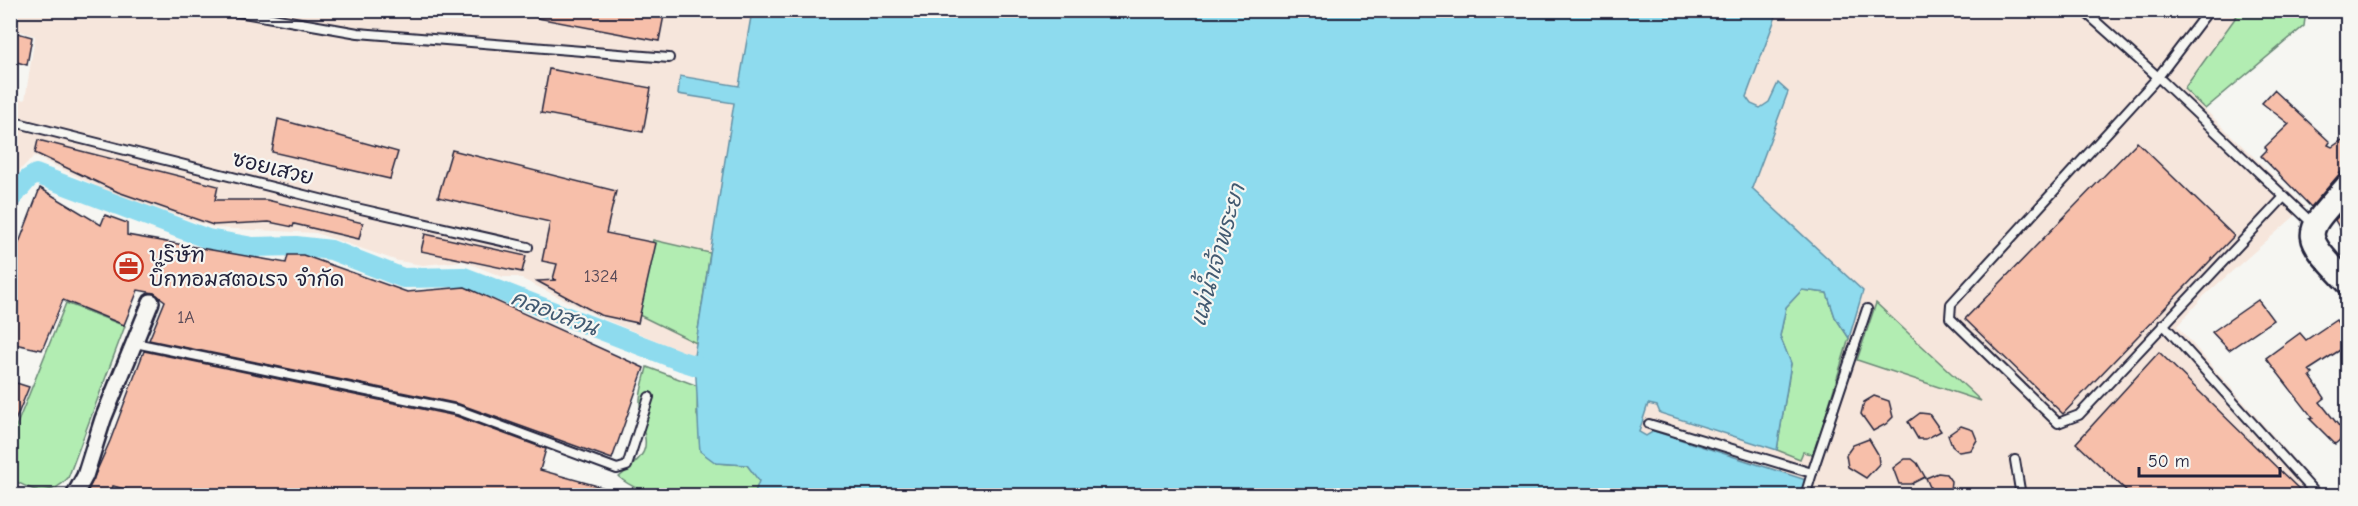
<svg xmlns="http://www.w3.org/2000/svg" width="2358" height="506" font-family="'Comic Neue','Playpen Sans Thai',sans-serif">
<rect width="100%" height="100%" fill="#f6f6f2"/>
<filter id="ink" filterUnits="userSpaceOnUse"><feTurbulence type="fractalNoise" baseFrequency=".0167" numOctaves="2"/><feDisplacementMap in="SourceGraphic" scale="12" xChannelSelector="R" yChannelSelector="G"/><feConvolveMatrix kernelMatrix="1 2 1 2 8 2 1 2 1" color-interpolation-filters="sRGB"/></filter>
<g filter="url(#ink)">
<g fill="#f6e6dc">
<polygon points="10,11 752,11 739,86 680,77 678,94 734,103 694,356 601,318 518,277 503,277 463,261 423,265 398,261 316,233 215,228 117,196 34,156 11,179 11,96 25,100 35,36 11,28"/>
<polygon points="1778,11 2241,11 2184,89 2305,207 2204,296 2177,326 2325,495 1800,495 1806,480 1654,431 1646,436 1639,433 1648,404 1657,406 1660,413 1800,458 1803,452 1814,454 1863,292 1752,187 1788,92 1778,83 1769,102 1760,108 1751,104 1746,97"/>
</g>
<g fill="#b2edb2" stroke="#6a8876" stroke-width="1.5">
<polygon points="2241,10 2306,11 2304,26 2205,109 2184,89"/>
<polygon points="653,240 710,253 696,343 635,313"/>
<polygon points="1802,290 1827,293 1835,317 1849,338 1814,455 1803,452 1800,459 1777,450 1791,364 1780,336 1786,307"/>
<path d="M66,303L125,326L68,478C49,499 34,491 11,479V439Z"/>
<polygon points="1876,303 1981,401 1857,360"/>
<path d="M647,367L698,386L697,415L716,463L747,465L760,481L754,495C713,495 651,506 619,477C658,445 643,448 640,404C639,392 645,378 647,367Z"/>
</g>
<path fill="#8edbee" stroke="#6391a6" stroke-width="1.5" d="M752,11H1778L1746,97L1751,104L1760,108L1769,102L1778,83L1788,92L1752,188L1863,291L1849,338L1835,317L1827,293L1802,290L1786,307L1780,336L1791,363L1777,450L1660,413L1657,406L1648,404L1639,432L1646,436L1654,431L1806,480L1800,495H754L759,481L747,465L716,463L700,451C697,419 698,388 694,356L734,103L678,94L680,76L739,86Z"/>
<g fill="none" stroke-linecap="round" stroke-linejoin="round">
<polyline stroke="#8edbee" stroke-width="20" points="10,200 28,179 36,174 208,239 253,247 296,246 331,250 403,278 464,277 681,361 719,373"/>
</g>
<g fill="#f7bfaa" stroke="#22223b" stroke-width="1.5">
<polygon points="538,10 665,10 659,41 537,18"/>
<polygon points="10,31 32,37 27,65 10,60"/>
<polygon points="549,69 651,88 643,132 541,113"/>
<polygon points="2274,90 2330,142 2328,145 2332,147 2348,136 2348,164 2311,207 2261,156 2267,150 2265,147 2289,124 2262,103"/>
<polygon points="278,119 398,152 390,179 272,152"/>
<polygon points="38,140 218,186 215,200 267,200 363,223 359,239 294,224 293,227 269,222 213,225 118,192 35,153"/>
<polygon points="2137,142 2234,236 2063,414 1965,319"/>
<polygon points="452,150 616,191 606,233 656,243 638,323 600,315 537,281 557,280 553,279 557,264 542,261 550,222 438,197"/>
<polygon points="40,188 101,225 105,215 127,223 127,235 286,263 288,255 303,255 407,292 465,287 644,368 612,459 459,404 149,340 165,301 154,293 138,290 124,325 63,300 42,350 10,343 10,241 19,243"/>
<polygon points="2348,206 2348,243 2335,220"/>
<polygon points="425,234 526,256 522,272 421,251"/>
<polygon points="2258,300 2273,320 2229,350 2212,332"/>
<polygon points="2336,320 2348,338 2348,345 2309,370 2313,374 2310,376 2325,398 2320,402 2346,435 2335,444 2310,419 2313,418 2266,358 2300,333 2306,340"/>
<polygon points="144,351 456,416 546,449 540,470 616,491 616,495 146,495 113,486 109,495 86,495 110,441"/>
<polygon points="2159,352 2305,495 2131,495 2076,443"/>
<polygon points="10,381 29,387 11,431 10,431"/>
<polygon points="1874,396 1889,401 1893,417 1886,424 1873,431 1861,414 1864,402"/>
<polygon points="1920,413 1929,414 1941,431 1926,439 1918,439 1908,422"/>
<polygon points="1961,426 1973,430 1977,440 1971,450 1959,452 1952,446 1948,435"/>
<polygon points="1869,439 1878,454 1879,464 1866,478 1848,467 1846,455 1853,445"/>
<polygon points="1905,459 1912,459 1917,463 1925,477 1911,484 1899,484 1893,468"/>
<polygon points="1938,473 1946,474 1951,481 1950,491 1944,495 1933,494 1926,478"/>
</g>
<g fill="none" stroke-linecap="round" stroke-linejoin="round">
<defs>
<g id="lane">
<polyline points="226,10 358,33 669,58"/>
<polyline points="2083,10 2158,77 2312,223"/>
<polyline points="2209,10 2158,77 1951,304 1950,318 2058,423 2079,415 2284,197"/>
<polyline points="10,121 352,207 528,247"/>
<polyline points="2163,324 2318,496"/>
<polyline points="135,343 458,410 617,469 627,466 649,397"/>
<polyline points="1649,424 1812,473 1805,496"/>
<polyline points="2015,460 2021,496"/>
<polyline points="1812,473 1867,309"/>
</g>
<g id="street">
<polyline points="10,495 11,496"/>
<polyline points="74,496 85,476 103,419 151,302"/>
</g>
<path id="secondary" d="M2348,185C2303,236 2299,231 2348,283"/>
</defs>
<use href="#lane" stroke="#22223b" stroke-width="12"/>
<use href="#street" stroke="#22223b" stroke-width="20"/>
<use href="#secondary" stroke="#22223b" stroke-width="27"/>
<use href="#lane" stroke="#f6f6f2" stroke-width="8"/>
<use href="#street" stroke="#f6f6f2" stroke-width="15"/>
<use href="#secondary" stroke="#f6f6f2" stroke-width="22"/>
</g>
</g>
<defs>
<symbol id="office-ring" viewBox="-11 -11 22 22"><circle r="9.5" fill="#f6f6f2" stroke="#c8321e" stroke-width="1.5"/><path d="M-6-3h4V-5.5h4V-3h4V5H-6ZM-1-4.5V-3h2v-1.5ZM-6 0V1H6V0Z" fill="#c8321e"/></symbol>
</defs>
<g fill-rule="evenodd">
<use href="#office-ring" x="112" y="250" width="33" height="33"/>
</g>
<g text-anchor="middle" stroke-width="4.5" stroke-linejoin="round" paint-order="stroke">
<g font-size="18" fill="#574957">
<text x="601" y="282">1324</text>
<text x="186" y="323">1A</text>
</g>
<g font-size="21" fill="#22223b" stroke="#f6f6f2">
<text transform="translate(273 168) rotate(14)" y="7">ซอยเสวย</text>
</g>
<g font-size="21" fill="#22223b" stroke="#f6f6f2" text-anchor="start">
<text x="149" y="262">บริษัท<tspan x="149" dy="24">บิ๊กทอมสตอเรจ จำกัด</tspan></text>
</g>
<g font-size="22" font-style="italic" fill="#425a71" stroke="#f6f6f2">
<text transform="translate(1217 255) rotate(-74)" y="8">แม่น้ำเจ้าพระยา</text>
<text transform="translate(555 312) rotate(21)" y="8">คลองสวน</text>
</g>
</g>
<rect width="2358" height="506" fill="none" stroke="#f6f6f2" stroke-width="36"/>
<rect x="18" y="18" width="2322" height="470" fill="none" stroke="#22223b" stroke-width="2" filter="url(#ink)"/>
<path d="M2139 467v9h141v-9" fill="none" stroke="#22223b" stroke-width="3"/>
<text x="2148" y="467" font-size="18" fill="#22223b" stroke="#f6f6f2" stroke-width="4.5" paint-order="stroke">50 m</text>
</svg>
